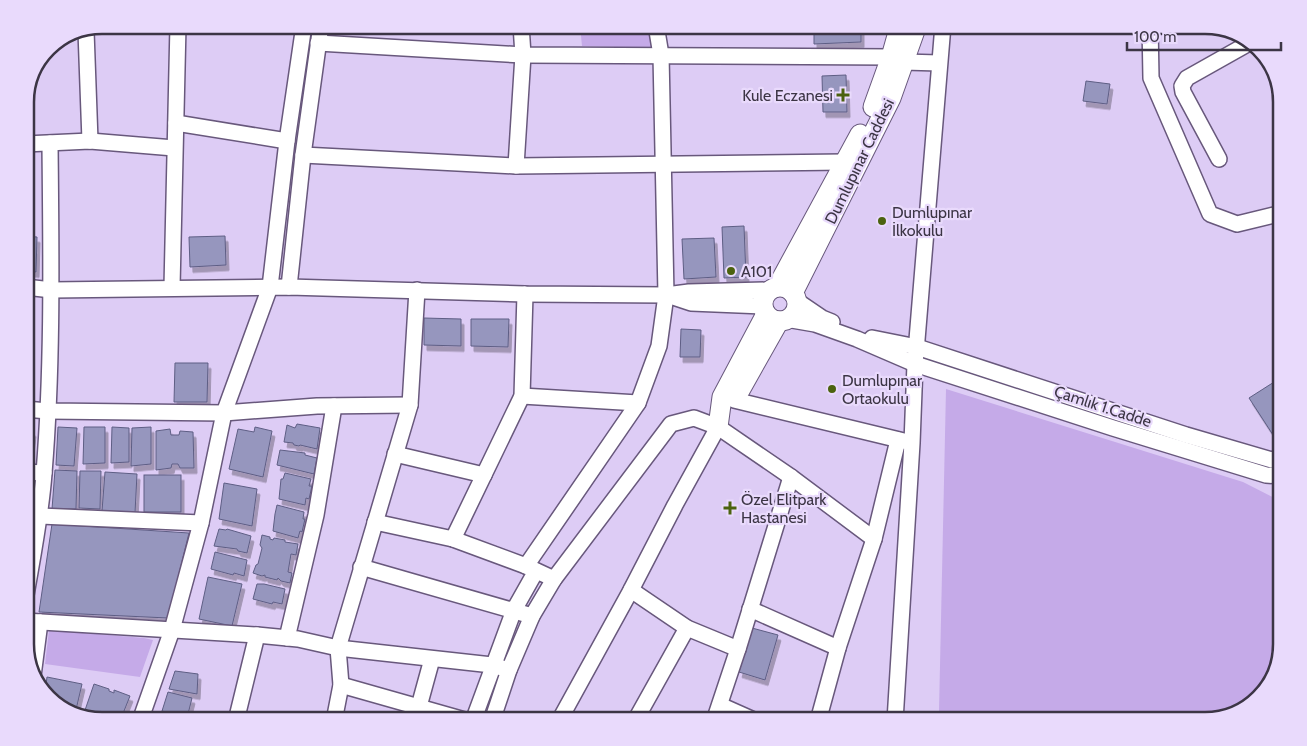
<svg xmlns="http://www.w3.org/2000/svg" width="1307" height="746" font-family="Cabin,sans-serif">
<defs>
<filter id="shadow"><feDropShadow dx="3" dy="5.5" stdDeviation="0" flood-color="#0004"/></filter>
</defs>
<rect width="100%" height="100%" fill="#ddccf5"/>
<g fill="#c5aae8">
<polygon points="580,25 653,25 657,48 582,46"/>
<polygon points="946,389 1243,482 1282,502 1282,645 1272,682 1244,711 1206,721 965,721 939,712"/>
<polygon points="49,630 144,638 153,640 140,677 45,664"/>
</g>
<g fill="#9696be" stroke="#5e5e84" filter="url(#shadow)">
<polygon points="814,25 861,25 861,42 814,44"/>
<polygon points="846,75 847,112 823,112 822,76"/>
<polygon points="1086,81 1110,84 1107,104 1083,101"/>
<polygon points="744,226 746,277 724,278 722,227"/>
<polygon points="25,236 37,237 36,272 25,271"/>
<polygon points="225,236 226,265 190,267 189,237"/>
<polygon points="714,238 716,277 684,279 682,239"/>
<polygon points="424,318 461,319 461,346 424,345"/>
<polygon points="471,319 509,319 508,347 471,346"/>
<polygon points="681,329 701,330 700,357 680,357"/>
<polygon points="175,363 208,363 207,402 174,402"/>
<polygon points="1282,377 1282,433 1275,438 1249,398"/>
<polygon points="297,424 320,428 317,449 300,445 299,446 294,445 293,443 284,442 287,425 295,428"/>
<polygon points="58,427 77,428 74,466 56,465"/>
<polygon points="84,427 105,427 105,463 83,464"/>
<polygon points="112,427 129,428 129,462 111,463"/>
<polygon points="151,427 151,464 131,466 132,428"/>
<polygon points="255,427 272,431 263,477 229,469 238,429 254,432"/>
<polygon points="170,429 171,435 179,435 180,431 193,432 194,468 180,468 178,464 172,464 171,468 156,470 156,431"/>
<polygon points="25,431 33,431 29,465 25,464"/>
<polygon points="280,450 305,453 305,455 317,458 314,474 277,465"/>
<polygon points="55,470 77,471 76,509 52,509"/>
<polygon points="80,471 101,471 100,509 79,508"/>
<polygon points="105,472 137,474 135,513 102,511"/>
<polygon points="285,473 311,479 309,486 312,486 309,499 306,498 305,505 279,499 281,479 283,479"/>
<rect x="144" y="475" width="37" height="37"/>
<polygon points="224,483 257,489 252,526 219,519"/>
<polygon points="277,505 304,512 303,519 305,519 302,532 300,531 298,538 273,531 275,514"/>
<polygon points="52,524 189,533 168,618 39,612"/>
<polygon points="219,529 226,530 227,529 251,536 247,553 238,551 237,549 214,546"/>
<polygon points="262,535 270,537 270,539 273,540 274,538 285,540 285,542 298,544 296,555 291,554 288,572 292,573 290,583 281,581 278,578 277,580 265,577 265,575 262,576 253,573 256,565 258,564 262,548 260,545"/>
<polygon points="215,552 247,560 244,576 234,573 233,575 211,569"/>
<polygon points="208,577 242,584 232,626 199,619"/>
<polygon points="257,584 264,584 285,589 282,604 273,602 272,604 253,599"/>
<polygon points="752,628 778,635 765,680 739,672"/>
<polygon points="175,671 198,674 197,694 169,689"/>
<polygon points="47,677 82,684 75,714 64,711 45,692"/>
<polygon points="94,684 109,689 109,691 114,693 114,690 130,696 120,721 102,721 83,716"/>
<polygon points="168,692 192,698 187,718 162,711"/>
</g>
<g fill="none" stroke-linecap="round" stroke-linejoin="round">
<defs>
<g id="minor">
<polyline points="1150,25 1151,78 1210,214 1237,224 1282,213"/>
<polyline points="86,31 90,141"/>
<polyline points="318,43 523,55 891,57 904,62 939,63"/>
<polyline points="176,123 287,141"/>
<polyline points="25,144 90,141 174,148"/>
<polyline points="303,155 516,166 844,162"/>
<polyline points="1219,159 1183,92 1182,86 1187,78 1251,42"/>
<polyline points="516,166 523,55 521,25"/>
<polyline points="25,287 52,290 289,287 525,294 666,295 689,292 769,290"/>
<polyline points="172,287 178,25"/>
<polyline points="289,287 303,155 321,25"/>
<polyline points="670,296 691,303 763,306"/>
<polyline points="797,301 822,318 832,322"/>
<polyline points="786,319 815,324 857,339 915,364 1113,428 1266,475 1282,476"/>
<polyline points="872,338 917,347 1186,435 1272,460 1282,460"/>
<polyline points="522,396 638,403"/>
<polyline points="734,400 908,442"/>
<polyline points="25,409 48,411 224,413 317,406 410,405"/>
<polyline points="395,454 484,475"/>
<polyline points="25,472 44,473"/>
<polyline points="40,516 201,523"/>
<polyline points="375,522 453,539 526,566 554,579"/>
<polyline points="453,539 522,396 525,294"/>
<polyline points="526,566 638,403 659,346 666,295 661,55 656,25"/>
<polyline points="361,567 532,616"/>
<polyline points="631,590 687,628 738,649"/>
<path d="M25,601C32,559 41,516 44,473C53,363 51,253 50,143"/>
<polyline points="750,609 838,648"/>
<polyline points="25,621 257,635 298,639 338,648 492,665 509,670"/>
<polyline points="287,638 316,515 334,406"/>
<polyline points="33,676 40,622"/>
<polyline points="341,685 468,721"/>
<polyline points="720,705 756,721"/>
<polyline points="140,721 172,630 201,523 224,413 270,287 287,141 304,25"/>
<polyline points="236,721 257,635"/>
<polyline points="334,721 341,685 338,648 410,405 417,290"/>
<polyline points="415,721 432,659"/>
<polyline points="473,721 514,610 536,571"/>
<polyline points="492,721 509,670 532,616 554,579 671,424 694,418 718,427 791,477 874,539"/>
<polyline points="559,721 631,590 675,505 718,427"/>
<polyline points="635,721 687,628"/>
<polyline points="714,721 738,649 791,477"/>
<polyline points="818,721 838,648 874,539 898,440"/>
<polyline points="895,721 912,443 915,364 943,25"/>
</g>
<g id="major">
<polyline points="873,107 891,57 900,25"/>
<polyline points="777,287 860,134"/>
<circle cx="780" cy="304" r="17"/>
<polyline points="793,293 891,98 917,25"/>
<polyline points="739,392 779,321"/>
<polyline points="718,427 722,397 766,314"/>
</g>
</defs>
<use href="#minor" stroke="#68587c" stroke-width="18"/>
<use href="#major" stroke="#68587c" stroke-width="21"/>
<use href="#minor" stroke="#fff" stroke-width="15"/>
<use href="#major" stroke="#fff" stroke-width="19"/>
</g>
<g fill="#4b620e" stroke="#e9dafc" stroke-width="2">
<path d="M840.5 87.5h5v5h5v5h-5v5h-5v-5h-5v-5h5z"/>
<circle cx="882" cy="221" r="5"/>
<circle cx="731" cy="271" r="5"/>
<circle cx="832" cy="389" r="5"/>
<path d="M727.5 500.5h5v5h5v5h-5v5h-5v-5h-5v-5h5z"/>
</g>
<g text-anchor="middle" stroke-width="4.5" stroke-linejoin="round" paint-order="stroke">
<g font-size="16" fill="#3c3545" stroke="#e9dafc" text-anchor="start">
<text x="833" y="101" text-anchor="end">Kule Eczanesi</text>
<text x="892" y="218">Dumlupınar<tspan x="892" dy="18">İlkokulu</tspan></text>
<text x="741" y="277">A101</text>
<text x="842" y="386">Dumlupınar<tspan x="842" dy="18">Ortaokulu</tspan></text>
<text x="741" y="505">Özel Elitpark<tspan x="741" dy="18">Hastanesi</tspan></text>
</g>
<g font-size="16" fill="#3c3545" stroke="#e9dafc">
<text transform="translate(859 161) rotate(-64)" y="6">Dumlupınar Caddesi</text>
<text transform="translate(1103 406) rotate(18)" y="6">Çamlık 1.Cadde</text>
</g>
</g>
<path d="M0 0H1307V746H0ZM102 34H1205A68 68 0 0 1 1273 102V644A68 68 0 0 1 1205 712H102A68 68 0 0 1 34 644V102A68 68 0 0 1 102 34Z" fill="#e9dafc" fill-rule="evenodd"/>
<path fill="none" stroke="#3c3545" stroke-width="2.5" d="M102 34H1205A68 68 0 0 1 1273 102V644A68 68 0 0 1 1205 712H102A68 68 0 0 1 34 644V102A68 68 0 0 1 102 34Z"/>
<path d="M1127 42v8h154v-8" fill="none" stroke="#3c3545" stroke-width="2.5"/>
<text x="1134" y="42" font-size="15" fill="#3c3545" stroke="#e9dafc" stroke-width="4" paint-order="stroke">100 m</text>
</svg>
